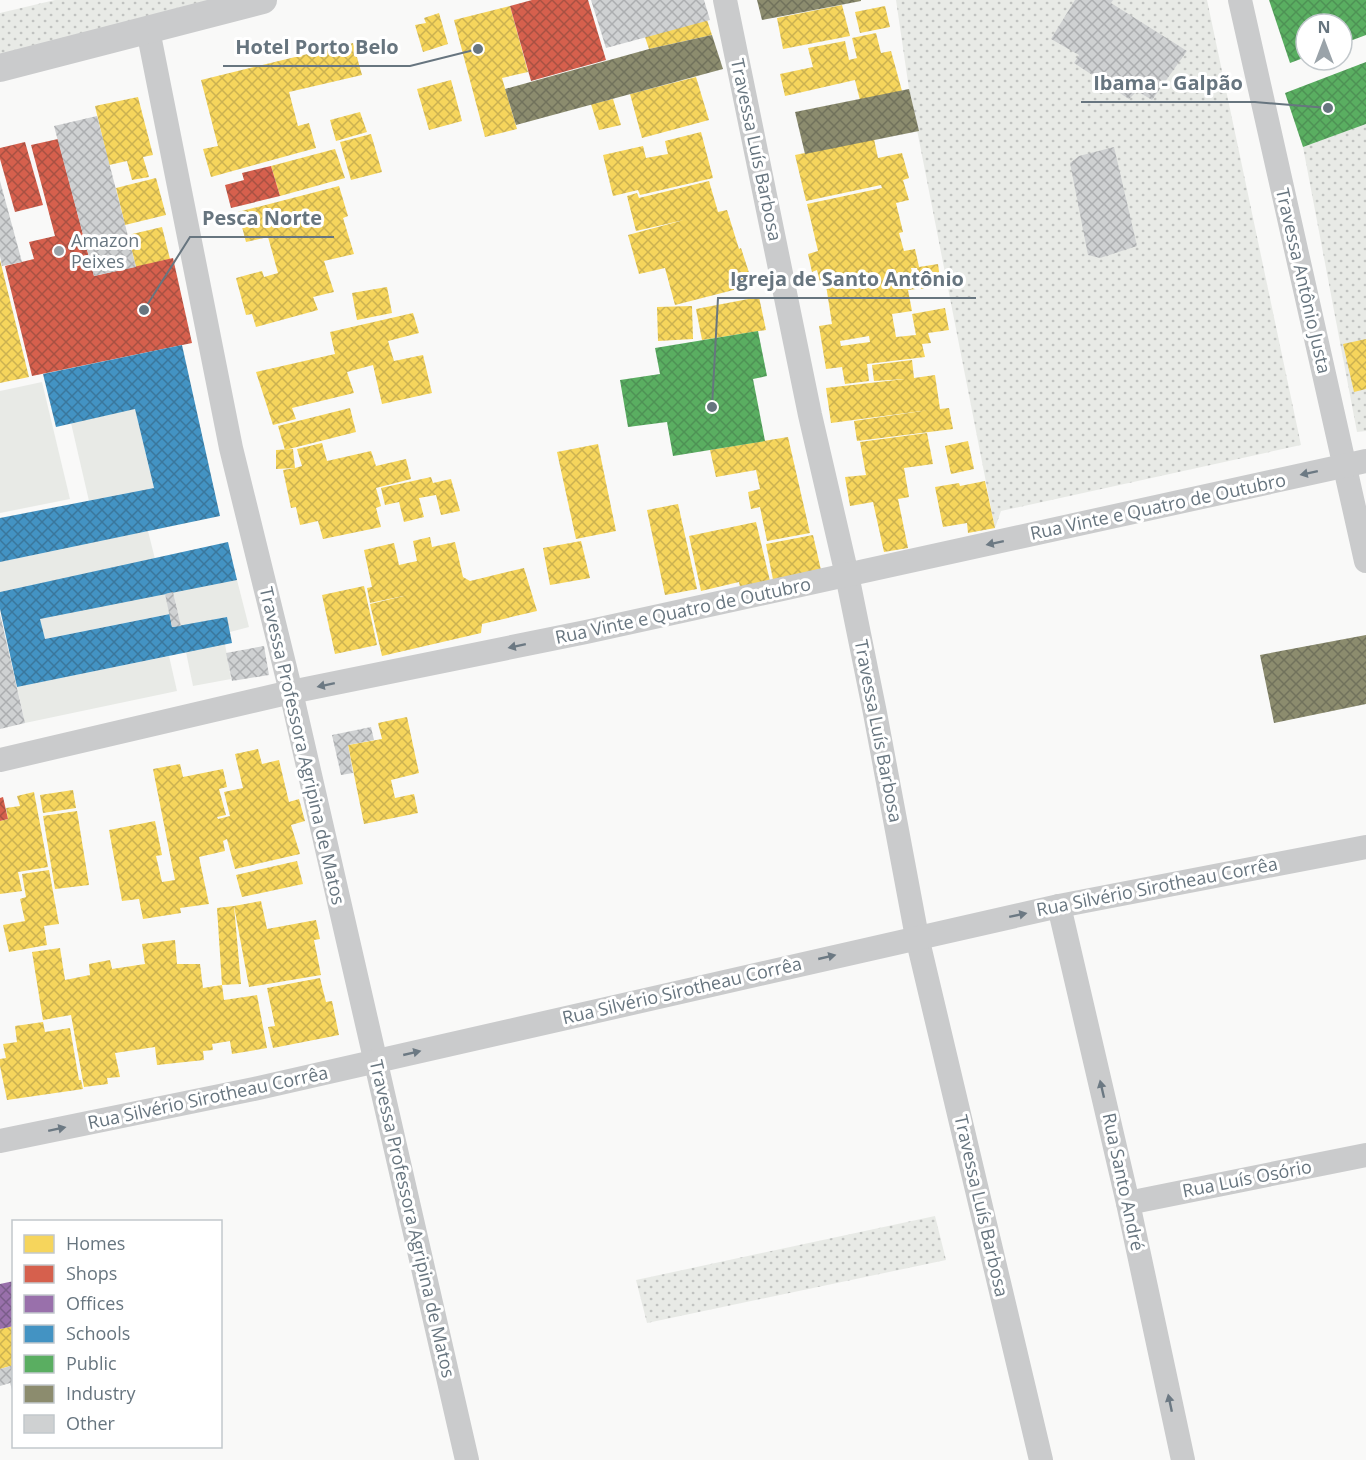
<svg xmlns="http://www.w3.org/2000/svg" width="1366" height="1460" font-family="'Open Sans',sans-serif">
<defs>
<pattern id="grass-dots" width="8" height="8" patternUnits="userSpaceOnUse" patternTransform="scale(1.5)"><rect width="8" height="8" fill="#e8eae6"/><path d="M2 2h.1M6 6h.1" fill="none" stroke="#c0c2c0" stroke-width="1.8" stroke-linecap="round"/></pattern>
<pattern id="homes-cross-hatch" width="8" height="8" patternUnits="userSpaceOnUse" patternTransform="scale(1.5)"><rect width="8" height="8" fill="#f6d55c"/><path d="M0 0l8 8M0 8l8-8" fill="none" stroke="#cbb151"/></pattern>
<pattern id="shops-cross-hatch" width="8" height="8" patternUnits="userSpaceOnUse" patternTransform="scale(1.5)"><rect width="8" height="8" fill="#d6604d"/><path d="M0 0l8 8M0 8l8-8" fill="none" stroke="#a85143"/></pattern>
<pattern id="offices-cross-hatch" width="8" height="8" patternUnits="userSpaceOnUse" patternTransform="scale(1.5)"><rect width="8" height="8" fill="#9970ab"/><path d="M0 0l8 8M0 8l8-8" fill="none" stroke="#7a5d8a"/></pattern>
<pattern id="schools-cross-hatch" width="8" height="8" patternUnits="userSpaceOnUse" patternTransform="scale(1.5)"><rect width="8" height="8" fill="#4393c3"/><path d="M0 0l8 8M0 8l8-8" fill="none" stroke="#3a779c"/></pattern>
<pattern id="public-cross-hatch" width="8" height="8" patternUnits="userSpaceOnUse" patternTransform="scale(1.5)"><rect width="8" height="8" fill="#5aae61"/><path d="M0 0l8 8M0 8l8-8" fill="none" stroke="#4e9255"/></pattern>
<pattern id="industry-cross-hatch" width="8" height="8" patternUnits="userSpaceOnUse" patternTransform="scale(1.5)"><rect width="8" height="8" fill="#8c8c6e"/><path d="M0 0l8 8M0 8l8-8" fill="none" stroke="#71725c"/></pattern>
<pattern id="building-cross-hatch" width="8" height="8" patternUnits="userSpaceOnUse" patternTransform="scale(1.5)"><rect width="8" height="8" fill="#cfd1d2"/><path d="M0 0l8 8M0 8l8-8" fill="none" stroke="#acaeb0"/></pattern>
</defs>
<rect width="100%" height="100%" fill="#f9f9f8"/>
<g fill="url(#grass-dots)">
<polygon points="55,0 231,0 0,59 0,13"/>
<polygon points="896,0 1207,0 1301,445 1001,511 995,528 909,89"/>
<polygon points="1366,124 1366,431 1357,432 1303,147"/>
<polygon points="935,1216 946,1260 647,1323 636,1280"/>
</g>
<g fill="#e8eae6">
<polygon points="42,382 70,499 0,513 0,391"/>
<polygon points="135,409 154,488 89,501 71,423"/>
<polygon points="148,531 155,559 0,592 0,562"/>
<polygon points="237,580 249,627 230,632 226,617 181,626 173,592"/>
<polygon points="165,594 170,614 45,639 40,619"/>
<polygon points="225,644 231,679 193,686 186,652"/>
<polygon points="169,656 177,691 25,723 17,687"/>
</g>
<g fill="url(#homes-cross-hatch)" fill-rule="evenodd">
<polygon points="842,5 850,36 783,49 777,18"/>
<polygon points="510,6 528,72 502,78 517,129 485,137 454,20"/>
<polygon points="885,6 890,27 860,33 855,12"/>
<polygon points="439,13 448,44 423,52 415,25 426,23 424,18"/>
<polygon points="707,20 712,35 649,49 645,37"/>
<polygon points="876,33 881,53 891,51 902,91 860,100 855,80 785,96 780,74 813,67 808,48 845,41 849,60 857,58 852,38"/>
<polygon points="353,43 362,75 289,92 298,126 309,123 316,148 211,177 203,149 218,146 201,80"/>
<polygon points="696,77 709,120 642,138 630,94"/>
<polygon points="451,80 462,121 429,130 417,89"/>
<polygon points="138,97 153,155 143,157 149,177 132,180 127,161 109,165 95,106"/>
<polygon points="613,99 621,125 599,130 591,104"/>
<polygon points="360,112 367,132 336,141 330,120"/>
<polygon points="701,132 713,178 640,195 638,190 613,196 603,155 643,146 646,158 668,154 665,141"/>
<polygon points="371,134 382,172 351,180 340,142"/>
<path d="M874,139L878,158L902,153L909,178L903,180L909,200L896,203L903,232L899,233L904,251L915,249L919,267L938,264L941,286L921,289L917,268H911L916,289L908,290L912,311L892,314L896,337L916,335L912,314L945,308L949,330L928,333L931,343L922,344L925,357L867,364L869,381L845,384L842,367L826,369L819,326L832,324L826,285L821,286L817,270L812,272L808,254L818,251L807,204L882,188L881,185L806,201L795,155ZM869,336L870,342L841,346L840,341Z"/>
<polygon points="335,149 345,178 280,196 271,166"/>
<polygon points="156,178 166,215 125,225 116,188"/>
<polygon points="709,181 718,212 727,210 739,249 741,248 753,285 675,305 665,268 639,274 628,235 684,220 636,231 627,196 637,193 639,198"/>
<polygon points="339,186 348,216 343,218 354,254 324,261 334,292 313,297 318,310 256,327 252,314 246,315 236,278 262,271 264,277 278,273 268,237 246,242 238,212"/>
<polygon points="162,227 170,259 136,267 128,235"/>
<polygon points="0,260 29,377 0,383"/>
<polygon points="387,287 392,313 357,320 352,293"/>
<polygon points="759,297 766,330 702,340 696,309"/>
<polygon points="692,306 693,339 658,341 657,307"/>
<polygon points="413,313 419,333 388,341 394,361 423,355 432,393 382,404 373,365 347,372 354,393 292,408 296,419 273,425 256,372 335,354 330,332"/>
<polygon points="1366,339 1366,389 1354,392 1343,344"/>
<polygon points="912,360 914,378 935,375 940,409 949,408 953,429 857,441 854,421 929,410 831,423 826,388 905,379 874,381 872,365"/>
<polygon points="350,408 356,432 285,450 278,426"/>
<polygon points="927,433 933,464 904,468 909,497 898,499 908,548 884,552 873,502 850,506 845,477 866,475 860,442"/>
<polygon points="788,437 810,533 767,541 760,507 751,509 748,492 760,489 756,470 716,477 710,450"/>
<polygon points="968,441 974,469 951,474 945,446"/>
<polygon points="322,443 327,461 371,451 376,466 406,459 411,479 376,488 381,506 376,508 381,527 323,539 318,521 300,525 296,507 291,508 283,470 295,468 276,469 276,450 293,449 295,468 302,466 297,449"/>
<polygon points="598,444 616,531 576,539 557,452"/>
<polygon points="431,477 433,483 451,479 460,511 441,515 436,495 419,498 424,517 404,522 399,502 385,505 381,488"/>
<polygon points="985,481 995,528 968,533 967,523 943,527 935,487 959,483 960,486"/>
<polygon points="678,504 697,589 665,595 647,510"/>
<polygon points="756,522 770,581 740,587 739,582 701,591 689,536"/>
<polygon points="813,535 821,570 774,585 766,544"/>
<polygon points="430,537 432,547 455,542 463,577 470,581 524,568 537,611 482,624 481,633 382,656 370,604 408,595 370,603 367,588 372,587 364,550 394,543 399,565 417,561 413,541"/>
<polygon points="581,541 590,578 550,585 543,548"/>
<polygon points="364,586 377,645 335,654 322,595"/>
<polygon points="407,717 419,773 391,780 395,798 414,794 418,813 364,824 348,745 382,739 378,723"/>
<polygon points="258,749 262,764 279,760 289,802 299,799 305,821 291,825 300,854 235,869 227,839 223,841 225,851 199,857 209,904 180,908 181,913 143,919 139,899 122,901 109,830 155,821 162,855 156,856 162,882 175,880 153,769 180,764 183,777 223,769 227,787 219,789 226,815 217,817 218,819 230,816 224,792 243,788 235,754"/>
<polygon points="73,790 76,808 43,813 40,795"/>
<polygon points="34,792 48,867 18,872 22,891 0,894 0,821 8,819 6,808 20,806 17,796"/>
<polygon points="77,811 89,885 55,889 43,816"/>
<polygon points="297,861 303,884 242,897 236,875"/>
<polygon points="49,870 59,924 44,926 47,945 9,952 3,925 25,921 20,899 26,897 22,874"/>
<polygon points="261,901 267,929 316,920 320,939 314,940 321,975 249,987 234,906"/>
<polygon points="234,906 241,984 222,985 217,908"/>
<polygon points="175,940 177,964 200,964 203,988 222,985 224,1000 257,995 267,1048 232,1054 230,1041 212,1044 213,1050 203,1051 204,1060 157,1065 155,1047 115,1053 120,1077 107,1078 108,1084 84,1087 71,1015 43,1020 32,952 60,948 65,980 90,975 89,964 110,960 112,969 145,964 142,944"/>
<polygon points="320,978 326,1002 332,1001 339,1035 273,1048 268,1027 275,1026 267,988"/>
<polygon points="43,1022 45,1032 70,1028 79,1080 81,1080 83,1089 7,1100 0,1066 0,1059 6,1058 3,1044 17,1042 15,1026"/>
<polygon points="14,1326 14,1365 0,1369 0,1329"/>
</g>
<g fill="url(#shops-cross-hatch)">
<polygon points="532,0 588,0 606,60 531,81 510,6"/>
<polygon points="58,139 94,276 173,258 192,343 32,376 5,266 34,259 29,242 55,236 31,145"/>
<polygon points="25,142 43,205 15,212 0,159 0,148"/>
<polygon points="271,166 280,196 231,208 225,185 244,180 242,173"/>
<polygon points="3,797 8,819 0,821 0,798"/>
</g>
<polygon fill="url(#offices-cross-hatch)" points="14,1281 14,1326 0,1329 0,1284"/>
<g fill="url(#schools-cross-hatch)">
<polygon points="182,345 220,516 0,562 0,518 154,488 135,409 56,427 43,374"/>
<polygon points="228,542 237,580 40,619 45,639 170,614 172,627 227,617 232,643 17,687 0,609 0,592"/>
</g>
<g fill="url(#public-cross-hatch)">
<polygon points="1269,0 1366,0 1366,35 1342,44 1342,24 1306,24 1306,57 1290,63"/>
<polygon points="1366,62 1366,124 1303,147 1285,93"/>
<polygon points="758,331 767,376 753,379 765,441 673,456 667,422 628,427 620,380 660,374 655,348"/>
</g>
<g fill="url(#industry-cross-hatch)">
<polygon points="757,0 861,0 861,1 762,20"/>
<polygon points="712,35 723,69 516,125 505,89 649,49"/>
<polygon points="909,89 919,131 805,154 795,112"/>
<polygon points="1366,635 1366,704 1274,723 1260,655"/>
</g>
<g fill="url(#building-cross-hatch)">
<polygon points="591,0 704,0 710,20 606,48"/>
<polygon points="1075,0 1113,0 1111,3 1187,51 1152,100 1137,91 1129,99 1074,63 1079,55 1051,39"/>
<polygon points="97,116 136,267 94,276 54,126"/>
<polygon points="1114,147 1137,246 1100,258 1088,255 1070,163 1079,156"/>
<polygon points="0,181 22,262 2,266 0,256"/>
<polygon points="173,592 181,626 172,627 165,594"/>
<polygon points="0,614 25,723 0,729"/>
<polygon points="264,646 269,675 232,681 226,653"/>
<polygon points="371,727 374,740 348,745 353,773 341,775 332,735"/>
<polygon points="14,1365 14,1393 13,1393 10,1383 0,1386 0,1369"/>
</g>
<g fill="none" stroke-linecap="round" stroke-linejoin="round">
<g stroke="#cacbcc" stroke-width="24">
<polyline points="725,0 810,415 847,575 875,713 917,937 1041,1460"/>
<polyline points="1240,0 1366,561"/>
<polyline points="148,30 231,448 291,692 467,1460"/>
<polyline points="0,760 291,692 586,632 1366,461"/>
<polyline points="1059,906 1128,1203 1183,1460"/>
<polyline points="0,1141 254,1089 1059,906 1366,847"/>
<polyline points="1128,1203 1366,1155"/>
</g>
<polyline stroke="#cacbcc" stroke-width="28" points="0,68 263,0"/>
</g>
<defs><path id="oneway-solid" d="M-6-.8H1V-3.2L6.5 0L1 3.2V.8H-6Z" transform="scale(1.5)"/></defs>
<g fill="#6c7983">
<use href="#oneway-solid" transform="translate(1309 473) rotate(168)"/>
<use href="#oneway-solid" transform="translate(995 543) rotate(168)"/>
<use href="#oneway-solid" transform="translate(517 646) rotate(168)"/>
<use href="#oneway-solid" transform="translate(326 685) rotate(168)"/>
<use href="#oneway-solid" transform="translate(1018 915) rotate(-12)"/>
<use href="#oneway-solid" transform="translate(827 957) rotate(-13)"/>
<use href="#oneway-solid" transform="translate(412 1053) rotate(-13)"/>
<use href="#oneway-solid" transform="translate(1102 1089) rotate(-103)"/>
<use href="#oneway-solid" transform="translate(57 1129) rotate(-12)"/>
<use href="#oneway-solid" transform="translate(1170 1403) rotate(-102)"/>
</g>
<circle fill="#9aa3a9" stroke="#fff" stroke-width="2" cx="59" cy="251" r="6"/>
<g text-anchor="middle" stroke-width="6" stroke-linejoin="round" paint-order="stroke">
<g font-size="18" fill="#67757f" stroke="#fff">
<text transform="translate(756 150) rotate(78)" y="6">Travessa Luís Barbosa</text>
<text transform="translate(1303 281) rotate(77)" y="6">Travessa Antônio Justa</text>
<text transform="translate(1158 507) rotate(-12)" y="6">Rua Vinte e Quatro de Outubro</text>
<text transform="translate(683 611) rotate(-12)" y="6">Rua Vinte e Quatro de Outubro</text>
<text transform="translate(878 731) rotate(79)" y="6">Travessa Luís Barbosa</text>
<text transform="translate(302 746) rotate(77)" y="6">Travessa Professora Agripina de Matos</text>
<text transform="translate(1157 887) rotate(-11)" y="6">Rua Silvério Sirotheau Corrêa</text>
<text transform="translate(682 991) rotate(-13)" y="6">Rua Silvério Sirotheau Corrêa</text>
<text transform="translate(208 1098) rotate(-12)" y="6">Rua Silvério Sirotheau Corrêa</text>
<text transform="translate(1247 1179) rotate(-11)" y="6">Rua Luís Osório</text>
<text transform="translate(1123 1182) rotate(78)" y="6">Rua Santo André</text>
<text transform="translate(981 1206) rotate(77)" y="6">Travessa Luís Barbosa</text>
<text transform="translate(412 1219) rotate(77)" y="6">Travessa Professora Agripina de Matos</text>
</g>
<g font-size="18" fill="#67757f" stroke="#fff" text-anchor="start">
<text x="71" y="247">Amazon<tspan x="71" dy="21">Peixes</tspan></text>
</g>
</g>
<path fill="none" stroke="#67757f" stroke-width="2" d="M478 49L410 66H223M1328 108L1255 102H1081M144 310L190 237H334M712 407L718 298H976"/>
<g fill="#67757f" stroke="#fff" stroke-width="2">
<circle cx="478" cy="49" r="6"/>
<circle cx="1328" cy="108" r="6"/>
<circle cx="144" cy="310" r="6"/>
<circle cx="712" cy="407" r="6"/>
</g>
<g font-size="20" text-anchor="middle" font-weight="bold" fill="#67757f" stroke="#fff" stroke-width="6" stroke-linejoin="round" paint-order="stroke">
<text x="317" y="54">Hotel Porto Belo</text>
<text x="1168" y="90">Ibama - Galpão</text>
<text x="262" y="225">Pesca Norte</text>
<text x="847" y="286">Igreja de Santo Antônio</text>
</g>
<rect x="12" y="1220" width="210" height="228" fill="#ffffff" stroke="#c2c8cc" stroke-width="1.5"/>
<rect x="24" y="1235" width="30" height="18" fill="#f6d55c" stroke="#c2c8cc" stroke-width="1.5"/>
<text x="66" y="1250" font-size="18" fill="#67757f">Homes</text>
<rect x="24" y="1265" width="30" height="18" fill="#d6604d" stroke="#c2c8cc" stroke-width="1.5"/>
<text x="66" y="1280" font-size="18" fill="#67757f">Shops</text>
<rect x="24" y="1295" width="30" height="18" fill="#9970ab" stroke="#c2c8cc" stroke-width="1.5"/>
<text x="66" y="1310" font-size="18" fill="#67757f">Offices</text>
<rect x="24" y="1325" width="30" height="18" fill="#4393c3" stroke="#c2c8cc" stroke-width="1.5"/>
<text x="66" y="1340" font-size="18" fill="#67757f">Schools</text>
<rect x="24" y="1355" width="30" height="18" fill="#5aae61" stroke="#c2c8cc" stroke-width="1.5"/>
<text x="66" y="1370" font-size="18" fill="#67757f">Public</text>
<rect x="24" y="1385" width="30" height="18" fill="#8c8c6e" stroke="#c2c8cc" stroke-width="1.5"/>
<text x="66" y="1400" font-size="18" fill="#67757f">Industry</text>
<rect x="24" y="1415" width="30" height="18" fill="#cfd1d2" stroke="#c2c8cc" stroke-width="1.5"/>
<text x="66" y="1430" font-size="18" fill="#67757f">Other</text>
<g transform="translate(1324 42)"><circle r="28" fill="#ffffff" stroke="#c2c8cc" stroke-width="1.5"/>
<path d="M0-4.5L10 22L0 15L-10 22Z" fill="#9aa3a9"/>
<text y="-9" font-size="16" font-weight="bold" text-anchor="middle" fill="#67757f">N</text>
</g>
</svg>
